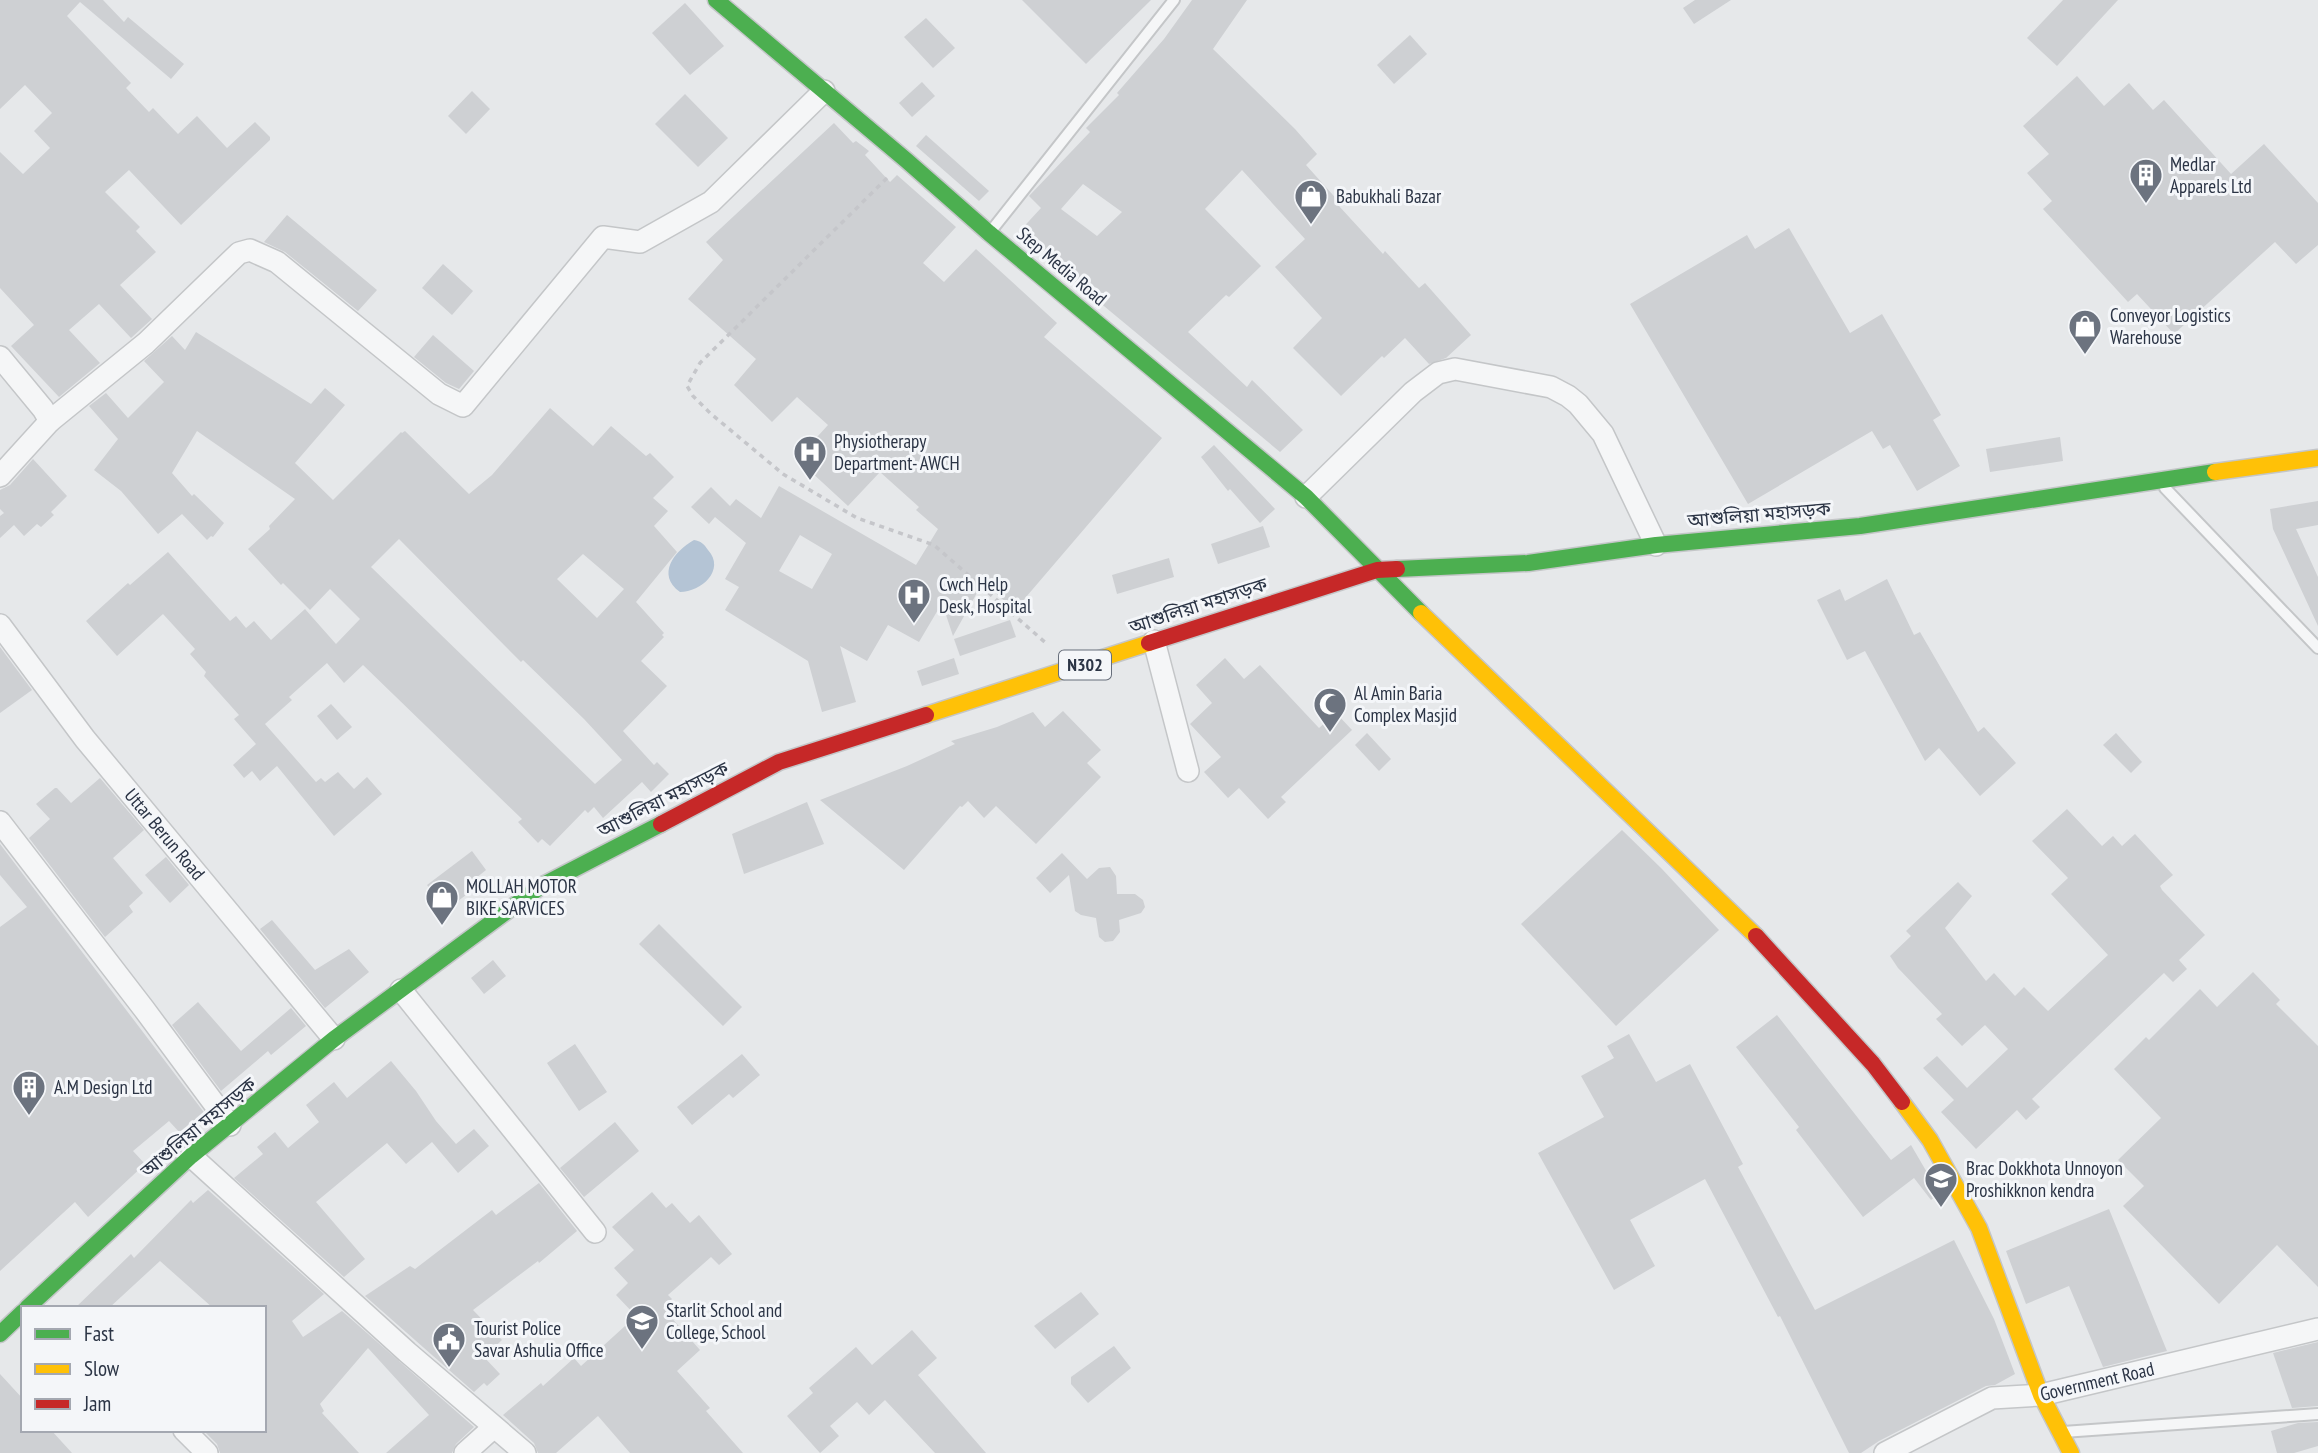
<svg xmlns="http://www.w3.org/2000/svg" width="2318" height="1453" font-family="'PT Sans Narrow','Noto Sans Bengali',sans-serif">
<rect width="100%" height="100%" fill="#e6e8ea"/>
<path fill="#b4c4d5" d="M694,540C701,541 704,544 708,550C726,570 701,592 680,592C656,575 674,551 694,540Z"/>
<g fill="#ced0d3" fill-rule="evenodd">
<polygon points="0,0 103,0 124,22 128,17 184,64 171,79 80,2 67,16 131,83 126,88 149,112 153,108 178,134 197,116 227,148 255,122 270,137 270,140 181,225 129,170 105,192 140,227 136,231 156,252 120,285 152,319 131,338 99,304 69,330 100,363 59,397 11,346 34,325 0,288 0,152 23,174 50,148 34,131 52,113 25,85 0,109"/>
<polygon points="1022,0 1151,0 1086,64"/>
<path d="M1192,0H1247L1213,49L1295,129L1317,154L1306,165L1341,204L1339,206L1383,254L1385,251L1419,288L1425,283L1471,335L1446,358L1429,364L1405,338L1384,358L1382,356L1341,396L1293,348L1322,318L1275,267L1305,239L1242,170L1205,209L1261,266L1229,297L1226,295L1188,332L1247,387L1252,380L1303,430L1280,452L1017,234L1041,208L1029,196L1090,132L1086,128L1119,95L1117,93L1164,39ZM1083,184L1122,212L1097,236L1061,209Z"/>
<polygon points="1695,0 1731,0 1694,24 1683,8"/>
<polygon points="2063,0 2118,0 2057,66 2027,38"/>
<polygon points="685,3 724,46 690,75 652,33"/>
<polygon points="926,18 955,48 933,68 904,37"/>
<polygon points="1410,35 1427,54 1394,84 1377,65"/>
<polygon points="2077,76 2104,106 2129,83 2153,110 2164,100 2231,174 2264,144 2318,203 2318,245 2296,264 2275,242 2174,334 2137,294 2128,302 2043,209 2052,201 2027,173 2049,154 2023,126"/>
<polygon points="922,82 935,96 912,117 899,103"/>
<polygon points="472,91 490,109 466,134 448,116"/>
<polygon points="685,94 728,138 698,167 655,124"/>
<path d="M834,123L853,143L856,141L869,151L865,155L890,182L897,175L956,227L923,263L944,282L976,249L1057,323L1044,337L1162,438L1015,610L983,582L953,636L942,603L919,642L888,625L867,661L840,646L856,702L822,712L808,661L725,610L739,587L725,579L746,543L715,517L709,524L691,507L711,487L730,506L736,499L761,518L779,486L916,565L938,529L916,510L919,507L880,472L848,506L797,459L828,425L797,397L772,422L734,385L756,359L688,299L723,260L706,242ZM800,535L832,554L812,589L779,571Z"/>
<polygon points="926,135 989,191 979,201 916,146"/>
<polygon points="287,215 377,290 358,311 285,252 264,242"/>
<polygon points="1789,228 1850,333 1882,314 1941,415 1933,420 1960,466 1917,491 1890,445 1883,449 1872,431 1748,504 1630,304 1747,235 1755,249"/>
<polygon points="443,264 473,291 452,315 422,288"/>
<path d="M196,332L311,404L325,388L345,405L295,463L333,500L401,432L402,433L405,431L469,494L492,475L550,408L593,446L611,426L646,456L650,453L674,477L653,498L668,511L654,526L677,552L636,602L664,633L662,635L664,637L641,661L667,686L623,731L654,765L657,762L669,774L651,792L642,782L603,818L594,807L588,813L585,810L550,846L542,839L538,843L518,822L522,819L363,665L344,683L327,663L289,697L292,700L265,724L316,782L321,778L325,782L338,772L354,789L367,777L382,794L334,836L277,766L260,781L252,771L244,778L233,765L256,744L234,719L239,715L204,676L206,672L190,654L195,649L163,614L117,656L86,621L128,583L130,585L168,552L230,621L236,616L246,628L254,621L271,640L305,609L336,644L360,619L330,589L310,610L283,583L281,585L248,549L270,529L269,526L295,499L197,431L172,473L192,496L194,494L224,523L213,537L211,536L207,540L182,514L158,534L121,491L94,470L118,439L89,406L106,393L128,418L164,382L144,361L172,336L185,350ZM399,539L521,662L523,660L584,719L622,760L595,784L371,567ZM583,554L624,589L597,618L557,579Z"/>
<polygon points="433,335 474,371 459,389 446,383 414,357"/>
<polygon points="2060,437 2063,461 1990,472 1986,449"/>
<polygon points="1214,445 1275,509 1260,523 1230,489 1228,491 1201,457"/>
<polygon points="33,459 67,496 51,512 54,515 41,527 37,524 24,536 14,525 0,538 0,516 4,513 0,509 0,490 10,485"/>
<polygon points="2318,501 2318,525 2296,529 2318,577 2318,626 2273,529 2270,509"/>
<polygon points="1263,526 1270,547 1218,564 1211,544"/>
<polygon points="1169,558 1174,577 1117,594 1112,575"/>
<polygon points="1887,579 1914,635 1920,632 1978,732 1984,727 2016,763 1980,796 1939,748 1925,761 1865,651 1847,660 1817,600 1840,589 1845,601"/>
<polygon points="1010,620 1016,637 960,656 954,639"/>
<polygon points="0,647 32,690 0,713"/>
<polygon points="954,658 959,674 922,686 917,671"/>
<polygon points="1225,658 1244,679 1260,665 1319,728 1336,713 1352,730 1281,797 1286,802 1268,819 1239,788 1228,798 1204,772 1221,757 1190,724 1212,703 1196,685"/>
<polygon points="331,704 352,727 337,740 317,716"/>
<polygon points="1063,711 1101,750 1087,763 1101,777 1036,844 996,806 984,818 968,801 962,807 960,806 904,870 820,800 907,766 955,744 951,741 997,727 1033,712 1045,727"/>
<polygon points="1367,733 1391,759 1379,771 1355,745"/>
<polygon points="2116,733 2142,762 2131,773 2103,745"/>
<polygon points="100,778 144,830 113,858 143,893 129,906 133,912 105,937 29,838 50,819 36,804 55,788 57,788 71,803"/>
<polygon points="807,802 824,844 744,874 732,834"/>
<polygon points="2067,809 2102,846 2113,836 2122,846 2135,834 2173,875 2160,886 2162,890 2205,935 2179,960 2187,969 2173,982 2164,973 2032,1099 2040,1107 2026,1120 2017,1110 1976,1149 1941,1112 1954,1100 1923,1068 1937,1056 1967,1088 2008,1049 1985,1025 1962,1046 1936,1019 1942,1014 1898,968 1890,956 1911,936 1906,931 1958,882 1972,896 1945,928 1986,981 1994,973 2015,996 2024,987 2048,1011 2108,955 2051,894 2068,878 2032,841"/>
<polygon points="1622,830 1662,869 1719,930 1616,1026 1521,924"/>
<polygon points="0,844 206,1115 182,1135 169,1121 133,1151 145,1164 88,1217 75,1202 0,1271 0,927 27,907 0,875"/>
<polygon points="472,851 486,870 466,886 470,892 446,910 427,885"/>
<polygon points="1062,853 1087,879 1099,868 1110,867 1116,876 1117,894 1135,894 1143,900 1145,907 1141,913 1119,920 1120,932 1113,941 1105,942 1099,937 1096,918 1081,915 1075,911 1069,875 1050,893 1036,878"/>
<polygon points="166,857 189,885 170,903 145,875"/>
<polygon points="272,920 315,970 349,949 369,972 325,1008 260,929"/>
<polygon points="659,924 742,1007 723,1026 639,944"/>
<polygon points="493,960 506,976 484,994 471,978"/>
<polygon points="2253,972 2280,1000 2276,1004 2318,1046 2318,1287 2277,1245 2219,1304 2123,1206 2144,1186 2118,1160 2161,1118 2114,1069 2146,1037 2149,1040 2200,989 2217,1007"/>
<polygon points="198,1002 241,1051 291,1008 306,1026 271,1055 268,1051 221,1091 172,1025"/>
<polygon points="1777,1015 1891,1160 1911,1145 1939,1193 1931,1200 1914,1178 1863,1217 1796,1130 1799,1127 1736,1047"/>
<polygon points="1629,1034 1656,1082 1690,1064 1743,1164 1738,1167 1815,1310 1954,1240 1994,1319 2015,1374 1995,1385 1986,1386 1879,1441 1861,1453 1849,1453 1780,1316 1778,1317 1705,1179 1630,1220 1655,1266 1614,1290 1538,1153 1604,1117 1581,1076 1614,1058 1607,1046"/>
<polygon points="575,1044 607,1092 579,1111 547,1063"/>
<polygon points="742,1054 760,1075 733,1098 729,1094 692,1125 677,1107"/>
<polygon points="391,1061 416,1091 436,1121 456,1144 474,1129 489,1146 458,1173 432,1142 406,1164 387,1143 316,1202 365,1259 344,1277 234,1178 263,1154 257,1147 275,1132 288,1148 319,1122 306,1105 334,1082 347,1098"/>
<polygon points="615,1122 639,1151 584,1197 560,1168"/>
<polygon points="539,1183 577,1231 539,1263 538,1261 473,1310 502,1340 484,1357 500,1374 487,1386 484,1383 474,1392 365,1296 410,1266 415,1269 492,1210 496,1215"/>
<polygon points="208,1190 324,1294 292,1321 303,1337 342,1311 474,1427 456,1444 452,1453 386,1453 429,1415 368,1348 320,1404 324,1411 322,1413 359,1453 220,1453 217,1444 203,1430 264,1430 264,1308 213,1308 160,1261 109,1308 75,1308 131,1254 134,1258 191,1200 193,1203"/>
<polygon points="652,1192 666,1208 672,1203 690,1223 699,1215 732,1254 719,1265 711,1257 668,1295 672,1299 663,1308 700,1350 677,1371 710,1408 706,1411 743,1453 630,1453 598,1416 556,1453 538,1453 534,1443 503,1415 541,1383 543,1386 574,1358 581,1366 636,1316 616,1295 628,1283 614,1268 634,1250 612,1227"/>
<polygon points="2109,1209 2167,1351 2103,1367 2069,1286 2026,1304 2006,1251"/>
<polygon points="1081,1292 1099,1314 1055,1349 1034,1326"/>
<polygon points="912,1330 937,1358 918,1375 986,1453 935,1453 885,1400 869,1415 857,1402 830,1426 839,1436 820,1453 787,1416 813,1393 809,1388 856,1347 872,1365"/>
<polygon points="2318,1342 2318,1406 2292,1408 2273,1353"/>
<polygon points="1114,1346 1131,1368 1088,1403 1071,1384 1071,1377"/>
<polygon points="0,1374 23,1399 23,1430 51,1430 72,1453 0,1453"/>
<polygon points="2318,1422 2318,1446 2294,1453 2277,1453 2271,1431 2298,1423"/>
</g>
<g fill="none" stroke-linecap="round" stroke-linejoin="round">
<defs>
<g id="lane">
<polyline points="991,231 1174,0"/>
<polyline points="2165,488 2318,648"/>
<polyline points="2063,1432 2318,1414"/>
</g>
<g id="street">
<polyline points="0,357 43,409 50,421 0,476"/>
<polyline points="50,421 146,343 239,253 250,250 277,262 439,394 463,406 603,237 640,242 711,202 824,91"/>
<polyline points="1306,497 1413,392 1438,373 1455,369 1551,387 1568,396 1578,404 1603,434 1656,545"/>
<polyline points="0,625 85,739 334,1039"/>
<polyline points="1154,641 1188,771"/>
<polyline points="0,822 144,1009 230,1125"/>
<polyline points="401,990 595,1232"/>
<polyline points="191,1156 407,1352 525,1453"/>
<polyline points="184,1430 207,1453"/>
<polyline points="465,1453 494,1427"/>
<polyline points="1885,1453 1992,1398 2041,1395 2318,1329"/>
</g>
<g id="fast">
<polyline points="716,0 906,160 989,233 1306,497 1421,613"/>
<polyline points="1397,569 1528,563 1656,545 1860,526 2215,472"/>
<polyline points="27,1308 191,1156 334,1039 541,886 661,824"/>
<polyline points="0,1334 23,1312"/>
</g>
<g id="slow">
<polyline points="2215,472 2318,458"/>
<polyline points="1421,613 1756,936"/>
<polyline points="926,715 1149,643"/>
<polyline points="1902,1102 1930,1140 1979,1228 2041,1395 2071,1453"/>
</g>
<g id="jam">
<polyline points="1149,643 1377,570 1397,569"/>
<polyline points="661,824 779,762 926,715"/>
<polyline points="1756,936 1873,1064 1902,1102"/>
</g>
</defs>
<use href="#lane" stroke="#c4c6c8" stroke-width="14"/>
<use href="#street" stroke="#c4c6c8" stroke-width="24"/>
<use href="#fast" stroke="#c4c6c8" stroke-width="19"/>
<use href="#slow" stroke="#c4c6c8" stroke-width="19"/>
<use href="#jam" stroke="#c4c6c8" stroke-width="19"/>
<polyline stroke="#c5c6ca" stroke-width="3.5" stroke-dasharray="5 5" stroke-linecap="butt" points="887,178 700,363 687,386 693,396 710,413 783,474 857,518 934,545 1047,644"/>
<use href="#lane" stroke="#f5f6f7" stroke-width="10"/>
<use href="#street" stroke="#f5f6f7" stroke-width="21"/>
<use href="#fast" stroke="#4caf50" stroke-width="16"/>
<use href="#slow" stroke="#ffc107" stroke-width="16"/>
<use href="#jam" stroke="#c62828" stroke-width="16"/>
</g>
<defs>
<symbol id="building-pin" viewBox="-11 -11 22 30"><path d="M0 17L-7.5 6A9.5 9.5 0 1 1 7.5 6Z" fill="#6c737f" stroke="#f4f6f9"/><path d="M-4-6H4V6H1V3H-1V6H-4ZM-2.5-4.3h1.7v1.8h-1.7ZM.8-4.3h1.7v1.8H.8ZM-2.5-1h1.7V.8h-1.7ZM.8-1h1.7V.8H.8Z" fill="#fff"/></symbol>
<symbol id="shop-pin" viewBox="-11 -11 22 30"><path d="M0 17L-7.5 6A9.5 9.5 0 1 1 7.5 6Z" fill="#6c737f" stroke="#f4f6f9"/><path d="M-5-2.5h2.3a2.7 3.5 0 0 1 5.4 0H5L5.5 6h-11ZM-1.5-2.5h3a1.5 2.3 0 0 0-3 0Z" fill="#fff"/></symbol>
<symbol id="hospital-pin" viewBox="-11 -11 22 30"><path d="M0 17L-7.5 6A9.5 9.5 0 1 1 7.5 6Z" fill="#6c737f" stroke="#f4f6f9"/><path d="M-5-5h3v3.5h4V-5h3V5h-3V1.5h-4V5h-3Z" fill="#fff"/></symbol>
<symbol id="mosque-pin" viewBox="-11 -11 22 30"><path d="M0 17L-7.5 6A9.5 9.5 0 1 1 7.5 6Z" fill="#6c737f" stroke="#f4f6f9"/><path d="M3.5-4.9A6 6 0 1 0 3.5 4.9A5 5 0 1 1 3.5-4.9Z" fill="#fff"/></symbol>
<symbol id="school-pin" viewBox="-11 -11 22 30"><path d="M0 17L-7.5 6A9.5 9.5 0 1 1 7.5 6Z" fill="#6c737f" stroke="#f4f6f9"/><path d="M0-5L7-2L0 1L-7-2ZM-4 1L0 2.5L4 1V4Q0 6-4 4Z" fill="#fff"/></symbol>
<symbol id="civic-pin" viewBox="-11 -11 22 30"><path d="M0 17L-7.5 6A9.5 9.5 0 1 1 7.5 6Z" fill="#6c737f" stroke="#f4f6f9"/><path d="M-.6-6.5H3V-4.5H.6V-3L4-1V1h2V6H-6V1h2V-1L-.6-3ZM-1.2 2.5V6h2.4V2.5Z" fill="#fff"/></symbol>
</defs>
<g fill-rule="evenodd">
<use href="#building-pin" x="2127" y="156" width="38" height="52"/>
<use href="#shop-pin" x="1292" y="177" width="38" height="52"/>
<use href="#shop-pin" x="2066" y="307" width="38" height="52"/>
<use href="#hospital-pin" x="791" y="433" width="38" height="52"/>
<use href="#hospital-pin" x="895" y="576" width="38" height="52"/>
<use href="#mosque-pin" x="1311" y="685" width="38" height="52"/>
<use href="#shop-pin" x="423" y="878" width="38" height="52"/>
<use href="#building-pin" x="10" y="1068" width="38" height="52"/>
<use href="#school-pin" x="1922" y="1160" width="38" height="52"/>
<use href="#school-pin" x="623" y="1302" width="38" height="52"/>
<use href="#civic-pin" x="430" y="1320" width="38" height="52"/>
</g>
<g text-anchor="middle" stroke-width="6" stroke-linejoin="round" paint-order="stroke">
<rect fill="#f4f6f9" stroke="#676e7b" stroke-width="2" x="1059" y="650.5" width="52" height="29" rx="5"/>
<g font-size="18" font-weight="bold" fill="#2b3445">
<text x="1085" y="671">N302</text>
</g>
<g font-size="19" fill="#2b3445" stroke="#f4f6f9" text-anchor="start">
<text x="2170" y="171">Medlar<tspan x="2170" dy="22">Apparels Ltd</tspan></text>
<text x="1336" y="203">Babukhali Bazar</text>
<text x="2110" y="322">Conveyor Logistics<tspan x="2110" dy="22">Warehouse</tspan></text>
<text x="834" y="448">Physiotherapy<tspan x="834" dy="22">Department- AWCH</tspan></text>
<text x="939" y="591">Cwch Help<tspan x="939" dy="22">Desk, Hospital</tspan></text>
<text x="1354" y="700">Al Amin Baria<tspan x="1354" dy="22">Complex Masjid</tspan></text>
<text x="466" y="893">MOLLAH MOTOR<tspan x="466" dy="22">BIKE SARVICES</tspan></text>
<text x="54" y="1094">A.M Design Ltd</text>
<text x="1966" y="1175">Brac Dokkhota Unnoyon<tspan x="1966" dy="22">Proshikknon kendra</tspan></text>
<text x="666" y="1317">Starlit School and<tspan x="666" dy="22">College, School</tspan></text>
<text x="474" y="1335">Tourist Police<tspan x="474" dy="22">Savar Ashulia Office</tspan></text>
</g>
<g font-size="19" fill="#2b3445" stroke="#f4f6f9">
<text transform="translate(1062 266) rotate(40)" y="7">Step Media Road</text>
<text transform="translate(1759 514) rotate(-5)" y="7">আশুলিয়া মহাসড়ক</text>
<text transform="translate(1198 605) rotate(-18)" y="7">আশুলিয়া মহাসড়ক</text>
<text transform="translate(663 799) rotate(-27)" y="7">আশুলিয়া মহাসড়ক</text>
<text transform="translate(165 834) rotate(50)" y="7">Uttar Berun Road</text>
<text transform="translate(198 1127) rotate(-40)" y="7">আশুলিয়া মহাসড়ক</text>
<text transform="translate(2097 1381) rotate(-13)" y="7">Government Road</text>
</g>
</g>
<rect x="21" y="1306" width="245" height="126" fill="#f4f6f9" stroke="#a4a8b1" stroke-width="2"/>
<rect x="35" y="1329" width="35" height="10" fill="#4caf50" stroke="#a4a8b1" stroke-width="2"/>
<text x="84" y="1341" font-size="21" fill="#2b3445">Fast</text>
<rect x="35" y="1364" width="35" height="10" fill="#ffc107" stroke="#a4a8b1" stroke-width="2"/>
<text x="84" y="1376" font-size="21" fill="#2b3445">Slow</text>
<rect x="35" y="1399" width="35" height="10" fill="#c62828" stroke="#a4a8b1" stroke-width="2"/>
<text x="84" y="1411" font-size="21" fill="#2b3445">Jam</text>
</svg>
